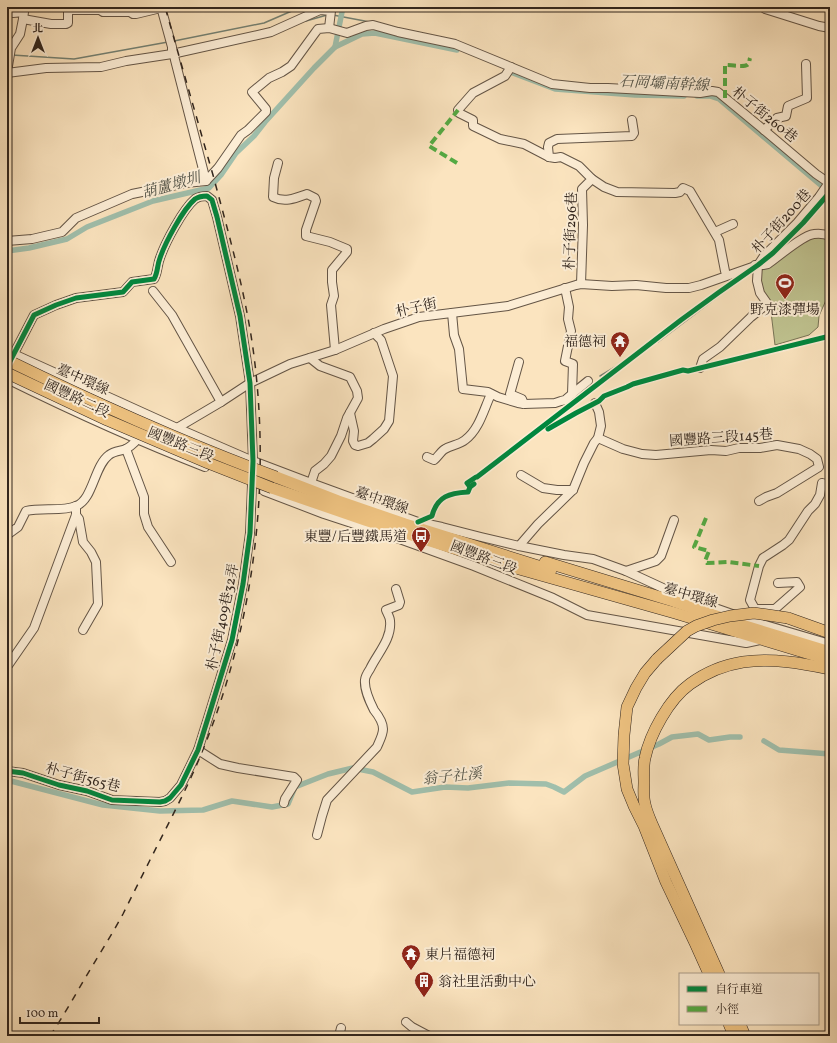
<svg xmlns="http://www.w3.org/2000/svg" width="837" height="1043" font-family="Vollkorn,'Noto Serif TC',serif">
<rect width="100%" height="100%" fill="#fbe4bf"/>
<filter id="stains"><feTurbulence type="fractalNoise" baseFrequency=".005" numOctaves="4"/><feColorMatrix values="0 0 0 0 .2 0 0 0 0 .09 0 0 0 0 .02 0 0 0 .5 -.17"/></filter>
<radialGradient id="worn" r=".72"><stop offset=".6" stop-color="#630" stop-opacity="0"/><stop offset="1" stop-color="#630" stop-opacity=".3"/></radialGradient>
<polygon fill="#c0c491" stroke="#787457" points="817,236 830,239 830,291 819,316 818,327 809,335 775,345 770,304 765,297 759,272 769,266 802,241"/>
<g fill="none" stroke-linecap="round" stroke-linejoin="round">
<g stroke="#748173" stroke-width="1.5">
<polyline points="333,15 370,22"/>
<polyline points="306,21 327,15"/>
<polyline points="174,41 264,23 301,7"/>
<polyline points="12,55 74,59 168,42"/>
<polyline points="658,342 740,280"/>
<polyline points="600,376 615,367 621,364 737,277"/>
<polyline points="559,416 570,408"/>
</g>
<g stroke="#a0bfac" stroke-width="5.5">
<polyline points="335,47 343,7"/>
<polyline points="513,73 555,89 635,95 684,96"/>
<polyline points="697,96 710,96 719,99 830,193"/>
<polyline points="7,251 29,248 67,239 87,227 153,201 209,188 221,175 236,153 254,136 265,122 314,68 335,47 362,34 375,33 457,50"/>
<polyline points="764,741 779,750 830,754"/>
<polyline points="7,780 103,805 160,811 203,810 232,801 272,807 288,804 295,787 328,774 353,768 373,772 412,792 445,787 468,788 509,783 546,784 554,787 564,792 585,776 659,744 672,737 698,734 709,740 730,737 740,737"/>
</g>
<defs>
<g id="minor">
<polyline points="13,7 13,13 24,12 23,19"/>
<polyline points="161,7 172,47 172,54 174,55 175,60 206,181"/>
<polyline points="765,9 819,26 830,28"/>
<polyline points="511,67 505,76 473,93 458,110 459,113 473,120 473,126 500,139 524,144 549,157"/>
<polyline points="7,72 11,48 20,34 23,19 51,24 66,24 68,23 68,10 100,10 103,12 130,12 133,14 136,14 161,8"/>
<polyline points="7,73 46,68 101,67 126,61 172,54 271,32 320,10 331,11 329,28"/>
<polyline points="764,130 777,118 786,116 788,106 807,98 806,64"/>
<path d="M278,163L274,178L273,197C285,203 296,198 307,194L315,198L316,201L306,230V236L330,242L347,249V252L332,270V282L334,296L331,305L335,350"/>
<polyline points="592,179 604,187 617,192 675,193 680,192 683,188 690,191 719,240 725,271"/>
<polyline points="715,232 733,224"/>
<polyline points="7,241 32,239 62,232 76,218 132,194 186,183 206,181 218,168 241,135 248,130 266,112 266,109 252,92 269,78 282,72 291,66 315,33 318,29 329,28 347,33 366,26 373,25 398,32 455,44 552,84 590,88 608,88 700,93 712,91 718,92 764,130 816,174 829,183"/>
<path d="M755,265H763L768,264C778,257 803,235 814,234C820,233 825,234 830,236"/>
<polyline points="581,284 583,225 582,189 592,179 579,166 561,157 555,158 549,157 548,147 549,143 557,139 632,136 634,133 632,120"/>
<polyline points="153,291 172,315 221,402"/>
<polyline points="452,313 454,335 459,349 463,389 488,392 498,397 518,403 524,404 555,403 561,401 565,400 572,394 573,364 565,361 571,331 568,319 569,307 565,288"/>
<polyline points="7,351 177,428 253,461 311,483 418,522 442,527 481,537 519,546 564,555 593,559 626,571 678,595 755,622 830,644"/>
<polyline points="310,358 320,366 350,377 357,391 358,398 347,418 341,436 331,456 324,464 315,471 311,483"/>
<polyline points="519,362 510,394 522,399 524,404"/>
<path d="M7,367L34,315L56,305L76,298L123,292L132,282L154,279C158,273 157,265 160,258C165,243 183,209 195,199C198,197 203,196 207,196L212,200L217,217L240,316L250,383L253,461L250,533L243,584L232,640L208,718L198,750L181,785L170,798L165,801L160,802L112,800L87,791L59,785L23,773L7,771"/>
<polyline points="700,368 703,359 720,347 751,317 766,305 767,303 760,293 757,281 758,265 764,256 797,223 819,197 830,181"/>
<path d="M7,379C72,411 138,441 205,467"/>
<polyline points="572,394 588,381"/>
<polyline points="350,413 354,431 353,441 355,445 358,446 368,443 373,439 384,429 389,421 393,376 381,340 374,333"/>
<polyline points="177,428 221,402 250,383 290,364 335,350 384,329 419,317 508,306 576,285 581,284 612,286 636,285 666,288 689,288 701,285 758,265"/>
<polyline points="598,438 623,449 642,454 656,455 711,450 726,451 739,448 760,448 777,445 799,449 810,454 817,459 819,467 777,493 766,497 759,501"/>
<polyline points="126,449 144,497 144,514 148,527 171,562"/>
<path d="M427,457L434,460C438,457 441,451 445,449C451,445 459,445 465,440C479,430 484,409 491,394"/>
<polyline points="521,475 543,488 557,490 573,490"/>
<polyline points="264,491 324,514 394,537 474,566 553,598 587,615 746,643 760,640"/>
<polyline points="76,515 79,519 83,542 91,552 96,562 98,604 83,630"/>
<path d="M7,535L18,527L26,511C42,507 62,512 76,506C93,500 94,466 109,455C114,451 121,451 126,449C131,446 137,441 139,436"/>
<polyline points="519,546 538,524 573,490 584,463 594,443 598,438 601,426 599,412 595,403"/>
<polyline points="626,571 656,561 661,556 674,520"/>
<polyline points="755,609 750,600 759,566 763,558 783,545 789,540 808,511 815,504 820,495 822,483 830,485"/>
<polyline points="756,609 775,609 800,587 797,582 778,583"/>
<polyline points="7,667 34,628 76,515 76,506"/>
<polyline points="198,750 220,764 238,768 294,777 297,780 285,799 284,803"/>
<path d="M317,835L322,816L327,800L377,747C379,742 383,735 383,729C383,722 378,715 374,710C370,702 364,690 365,680C365,677 368,672 370,669C377,654 392,639 390,621C390,617 387,613 386,610L399,605L400,602L396,589"/>
<polyline points="406,1022 412,1027 429,1036"/>
<polyline points="339,1036 341,1028"/>
</g>
<g id="highway">
<polyline points="276,477 338,501 405,524 551,570"/>
<polyline points="272,488 365,520 502,564 675,613 830,660"/>
<polyline points="545,562 673,601 742,625 830,652"/>
<polyline points="788,618 830,633"/>
<polyline points="657,659 645,673 636,688 627,707 624,735 623,764 627,789 634,806 644,826 666,882 695,943 709,974"/>
<path d="M719,974L652,824C649,817 646,810 645,804C643,797 644,789 644,782C644,774 643,766 645,758C650,734 669,699 690,684C705,673 724,665 743,662C773,658 801,663 830,669"/>
<polyline points="729,1024 734,1036"/>
<polyline points="740,1024 745,1036"/>
</g>
</defs>
<use href="#minor" stroke="#645546" stroke-width="10"/>
<use href="#highway" stroke="#31251d" stroke-width="12"/>
<use href="#minor" stroke="#fcedd5" stroke-width="8"/>
<use href="#highway" stroke="#eec280" stroke-width="11"/>
<path stroke="#31251d" stroke-width="1.5" stroke-dasharray="7 7" stroke-linecap="butt" d="M50,1036C62,1018 73,999 84,980C97,958 111,936 123,914C132,896 141,878 150,860C168,824 187,789 202,752C253,627 271,490 254,356C246,294 229,235 213,175C197,119 181,63 165,7"/>
<defs>
<g id="highway-bridge">
<path d="M7,360C95,403 184,443 276,477"/>
<polyline points="7,373 107,420 208,463 272,488"/>
<polyline points="657,659 687,631 696,626 713,620 730,616 754,613 788,618"/>
</g>
</defs>
<use href="#highway-bridge" stroke="#31251d" stroke-width="12" stroke-linecap="butt"/>
<use href="#highway-bridge" stroke="#eec280" stroke-width="11"/>
<g stroke="#54aa43" stroke-width="4" stroke-dasharray="8 4" stroke-linecap="butt">
<path d="M725,98V65C730,65 744,67 747,65C750,63 749,61 750,58"/>
<polyline points="457,163 429,146 458,110"/>
<polyline points="706,518 694,547 709,551 705,561 707,563 728,562 759,566"/>
</g>
<defs>
<g id="cycleway">
<path d="M7,367L34,315L56,305L76,298L123,292L132,282L154,279C158,273 157,265 160,258C165,243 183,209 195,199C198,197 203,196 207,196L212,200L217,217L240,316L250,383L253,461L250,533L243,584L232,640L208,718L198,750L181,785L170,798L165,801L160,802L112,800L87,791L59,785L23,773L7,771"/>
<polyline points="548,429 576,413 599,401 604,396 627,387 633,384 683,370 688,371 830,336"/>
<polyline points="470,487 467,483 476,477 477,477 681,320 718,293 758,265 773,253 803,223 830,192"/>
<path d="M418,522L432,516C437,496 450,493 468,492L470,487L474,484"/>
</g>
</defs>
<use href="#cycleway" stroke="#fcedd5" stroke-width="8"/>
<use href="#cycleway" stroke="#00873e" stroke-width="5"/>
</g>
<defs>
<symbol id="stadium-pin" viewBox="-11 -11 22 30"><path d="M0 17L-7.5 6A9.5 9.5 0 1 1 7.5 6Z" fill="#8f2418" stroke="#fcedd5"/><path d="M0-5a6.5 5 0 1 0 0 10a6.5 5 0 1 0 0-10ZM-3.5-1.8h7v3.6h-7Z" fill="#fff"/></symbol>
<symbol id="temple-pin" viewBox="-11 -11 22 30"><path d="M0 17L-7.5 6A9.5 9.5 0 1 1 7.5 6Z" fill="#8f2418" stroke="#fcedd5"/><path d="M0-6L5-2H3V0L6.5 2.5H4V6H1.5V3h-3V6H-4V2.5H-6.5L-3 0V-2H-5Z" fill="#fff"/></symbol>
<symbol id="bus-pin" viewBox="-11 -11 22 30"><path d="M0 17L-7.5 6A9.5 9.5 0 1 1 7.5 6Z" fill="#8f2418" stroke="#fcedd5"/><path d="M-5-6H5V4H4V6H2V4H-2V6H-4V4H-5ZM-3.5-4V0h7V-4ZM-3.5 1.2v1.5H-2V1.2ZM2 1.2v1.5H3.5V1.2Z" fill="#fff"/></symbol>
<symbol id="building-pin" viewBox="-11 -11 22 30"><path d="M0 17L-7.5 6A9.5 9.5 0 1 1 7.5 6Z" fill="#8f2418" stroke="#fcedd5"/><path d="M-4-6H4V6H1V3H-1V6H-4ZM-2.5-4.3h1.7v1.8h-1.7ZM.8-4.3h1.7v1.8H.8ZM-2.5-1h1.7V.8h-1.7ZM.8-1h1.7V.8H.8Z" fill="#fff"/></symbol>
</defs>
<g fill-rule="evenodd">
<use href="#stadium-pin" x="774" y="272" width="22" height="30"/>
<use href="#temple-pin" x="609" y="330" width="22" height="30"/>
<use href="#bus-pin" x="410" y="525" width="22" height="30"/>
<use href="#temple-pin" x="400" y="943" width="22" height="30"/>
<use href="#building-pin" x="413" y="970" width="22" height="30"/>
</g>
<g text-anchor="middle" stroke-width="4" stroke-linejoin="round" paint-order="stroke">
<g font-size="14" fill="#31251d" stroke="#fcedd5">
<text transform="translate(765 114) rotate(39)" y="5">朴子街260巷</text>
<text transform="translate(781 221) rotate(-48)" y="5">朴子街200巷</text>
<text transform="translate(570 231) rotate(-88)" y="5">朴子街296巷</text>
<text transform="translate(416 307) rotate(-13)" y="5">朴子街</text>
<text transform="translate(83 379) rotate(24)" y="5">臺中環線</text>
<text transform="translate(77 398) rotate(25)" y="5">國豐路二段</text>
<text transform="translate(721 437) rotate(-4)" y="5">國豐路三段145巷</text>
<text transform="translate(181 444) rotate(22)" y="5">國豐路三段</text>
<text transform="translate(382 500) rotate(19)" y="5">臺中環線</text>
<text transform="translate(484 557) rotate(21)" y="5">國豐路三段</text>
<text transform="translate(691 595) rotate(16)" y="5">臺中環線</text>
<text transform="translate(222 617) rotate(-78)" y="5">朴子街409巷32弄</text>
<text transform="translate(83 777) rotate(15)" y="5">朴子街565巷</text>
</g>
<g font-size="14" fill="#31251d" stroke="#fcedd5" text-anchor="end">
<text x="785" y="314" text-anchor="middle">野克漆彈場</text>
<text x="606" y="346">福德祠</text>
<text x="407" y="541">東豐/后豐鐵馬道</text>
<text x="425" y="959" text-anchor="start">東片福德祠</text>
<text x="438" y="986" text-anchor="start">翁社里活動中心</text>
</g>
<g font-size="15" font-style="italic" fill="#525348" stroke="#fcedd5">
<text transform="translate(664 83) rotate(3)" y="5">石岡壩南幹線</text>
<text transform="translate(171 185) rotate(-16)" y="5">葫蘆墩圳</text>
<text transform="translate(452 776) rotate(-6)" y="5">翁子社溪</text>
</g>
</g>
<rect width="837" height="1043" fill="none" stroke="#fbe4bf" stroke-width="24"/>
<rect x="8" y="8" width="821" height="1027" fill="none" stroke="#31251d" stroke-width="2"/>
<rect x="12" y="12" width="813" height="1019" fill="none" stroke="#31251d"/>
<rect x="679" y="973" width="140" height="52" fill="#fcedd5" stroke="#ab9d8b"/>
<rect x="687" y="986" width="20" height="6" fill="#00873e" stroke="#ab9d8b"/>
<text x="715" y="993" font-size="12" fill="#31251d">自行車道</text>
<rect x="687" y="1006" width="20" height="6" fill="#54aa43" stroke="#ab9d8b"/>
<text x="715" y="1013" font-size="12" fill="#31251d">小徑</text>
<g transform="translate(38 38)" stroke="#fcedd5" stroke-width="3" paint-order="stroke">
<path d="M0-3L7 15L0 10L-7 15Z" fill="#31251d"/>
<text y="-6" font-size="11" font-weight="bold" text-anchor="middle" fill="#31251d">北</text>
</g>
<path d="M20 1017v6h79v-6" fill="none" stroke="#31251d" stroke-width="2"/>
<text x="26" y="1017" font-size="12" fill="#31251d" stroke="#fcedd5" stroke-width="3" paint-order="stroke">100 m</text>
<rect width="100%" height="100%" filter="url(#stains)"/>
<rect width="100%" height="100%" fill="url(#worn)"/>
</svg>
